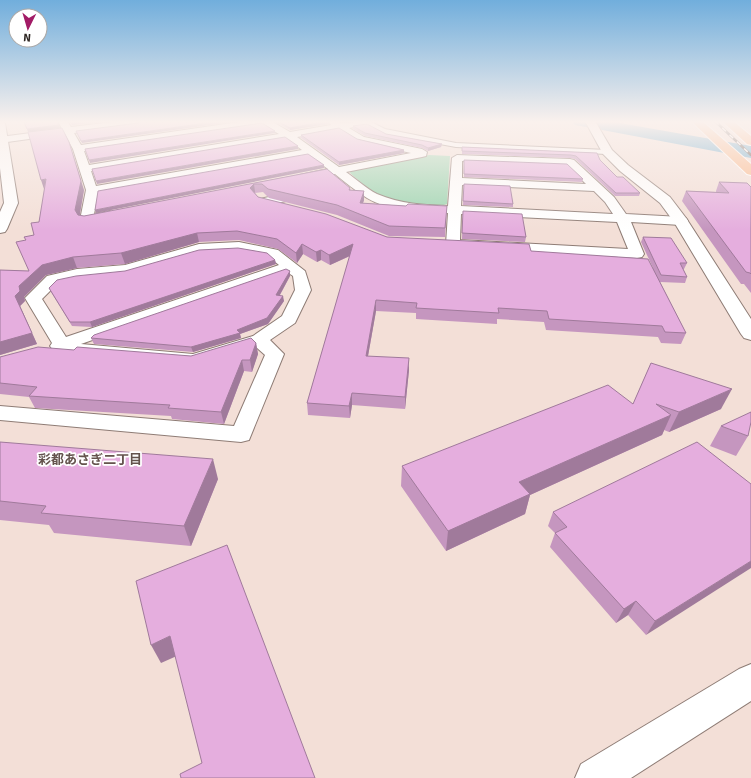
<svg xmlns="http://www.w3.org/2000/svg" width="751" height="778" font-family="Signika,'Noto Sans JP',sans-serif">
<rect width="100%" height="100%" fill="#f3dfd7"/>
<path fill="#9dd5b1" d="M429,155L450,156L447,204C430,210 390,202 374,192C366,187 358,180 350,173L351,171Z"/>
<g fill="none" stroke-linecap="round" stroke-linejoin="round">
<polygon fill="#5ea5cb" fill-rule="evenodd" points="572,121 608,121 751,146 751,158 581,126 575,125"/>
<defs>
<polygon id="pedestrian" points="362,121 369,121 385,129 456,143 607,150 611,152 607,154 456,147 380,133"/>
<g id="minor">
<path d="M58,121H67L71,127L121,121H143L138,124L74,133L81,145L246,121H271L290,132L331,125L327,121H337L342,123L371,121L370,124L349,128L364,137L422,149L427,152L426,156L422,157L346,172C356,179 367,189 377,194C400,204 424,205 448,206L452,158L457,155L570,159L574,160L614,197L626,214L681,217L686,218L688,221L686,224L681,225L631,222L644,254L642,257L637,258L453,248L448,247L446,244L448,213C422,212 390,212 367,198C356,191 345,182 335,174L304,180L300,179L298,177L300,175L328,169L309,155L98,193L94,214L110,211L117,215L115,218L87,224L82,223L80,220L86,190L73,149L65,134L0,143V137L62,129ZM262,124L279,134L89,165L84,151ZM339,130L357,141L411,153L339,167L297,137ZM286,138L302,150L96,186L91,171ZM462,161L567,165L586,184L462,178ZM462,185L594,191L605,202L613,214L461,206ZM461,214L617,222L628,249L460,240Z"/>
<polygon points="282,194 286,195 288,198 286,201 264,206 258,202 260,199"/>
<path d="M239,242L278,250L305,271L311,290L295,323L270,340L284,354L249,440L241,442L0,420V406L234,426L265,355L256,347L194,366L88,358L53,350L50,346L52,343L25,298L47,276L77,269L125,265L199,244ZM239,250L268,256L279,265L66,337L42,299L58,283L77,279L126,274L200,252ZM287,272L293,276L295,290L282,316L253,336L193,354L81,344Z"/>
</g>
<g id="tertiary">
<polygon points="0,121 5,123 18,203 7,229 5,232 0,233 0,212 4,203 0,168"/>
<polygon points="585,121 595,121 612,150 628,165 670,197 686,218 751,319 751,340 744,338 741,334 674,222 660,203 620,171 603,154"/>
<polygon points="751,664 751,701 631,778 575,778 581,764 739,669"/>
</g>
<g id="primary">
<polygon points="691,121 702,121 751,164 751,175 747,174"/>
<polygon points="722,121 733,121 751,136 751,145 747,144"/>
</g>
</defs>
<use href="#pedestrian" stroke="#8e7c75" stroke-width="2"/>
<use href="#minor" stroke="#8e7c75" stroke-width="2"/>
<use href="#tertiary" stroke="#8e7c75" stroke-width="2"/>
<use href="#primary" stroke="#fff" stroke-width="2"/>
<use href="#pedestrian" fill="#fff" fill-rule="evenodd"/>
<use href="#minor" fill="#fff" fill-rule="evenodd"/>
<use href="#tertiary" fill="#fff" fill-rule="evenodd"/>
<use href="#primary" fill="#fab687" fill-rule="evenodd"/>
<defs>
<polyline id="rail" points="715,121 751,155"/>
</defs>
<use href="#rail" stroke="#4c423e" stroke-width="2.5"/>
<use href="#rail" stroke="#fff" stroke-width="1.5" stroke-dasharray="5" stroke-linecap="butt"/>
</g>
<g fill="#c596bf">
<polygon points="273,121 327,121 328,124 290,130"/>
<polygon points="353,126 386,134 442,144 441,147 428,151 422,148 365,136 353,129"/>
<polygon points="301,135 357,139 404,150 404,153 339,165 301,138"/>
<polygon points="462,147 597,153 600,160 617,177 640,193 639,196 615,196 575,159 570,158 462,154"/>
<polygon points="464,163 583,179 582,182 464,177"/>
<polygon points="327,169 351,190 364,200 363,203 406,206 447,206 445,237 389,236 337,215 269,198 263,192 255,193 258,197 387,237 531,251 653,268 641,242 643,237 687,263 684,269 683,269 687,277 685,283 660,282 686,333 681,344 661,343 658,337 546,330 544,322 497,319 497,324 416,319 416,313 376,311 368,356 409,370 405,409 352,405 350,418 308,415 307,403 350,256 330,265 321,260 317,262 303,254 297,263 278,249 239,240 199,242 125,264 77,268 46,275 24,297 25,301 20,306 37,344 0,355 0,270 29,271 26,240 34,235 39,222 45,189 84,190 79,215 84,216"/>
<polygon points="719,182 751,187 751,293 744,284 741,284 682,201 686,191 716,192 716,191"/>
<polygon points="464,184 513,204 513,207 463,205"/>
<polygon points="463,211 526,237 525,242 462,239"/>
<polygon points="275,260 276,264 92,327 72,326 51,292 49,288"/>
<polygon points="290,276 280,295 284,301 268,324 240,334 241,338 193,352 94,344 91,338"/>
<polygon points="256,343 258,354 252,372 244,371 224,424 172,419 171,416 35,408 29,397 0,394 0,357 74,350 191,356"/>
<polygon points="651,363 721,409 669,432 664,430 662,435 530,495 525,514 446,551 401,486 402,466 633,404"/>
<polygon points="721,426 748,436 736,456 710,446"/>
<polygon points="0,442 218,479 191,546 54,533 49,525 0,520"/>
<polygon points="751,484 646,635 628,615 616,623 550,547 555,533 548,526 553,512"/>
</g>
<g fill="#a07a9b">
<polygon points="89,121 112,121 72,125 71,123"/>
<polygon points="220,121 238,121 82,143 81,141"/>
<polygon points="328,121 328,124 290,130 290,128"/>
<polygon points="59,125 60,128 28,132 27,129"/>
<polygon points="275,131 275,133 90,163 89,160"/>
<polygon points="69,142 84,190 79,220 75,210"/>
<polygon points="442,144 441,147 428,151 428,148"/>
<polygon points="298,146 298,149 97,184 96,181"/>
<polygon points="404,150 404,153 339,165 339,162"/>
<polygon points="324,165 324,168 96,213 95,210"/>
<polygon points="46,179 44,189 41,180"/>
<polygon points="254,184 255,192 252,197 250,188"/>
<polygon points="364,191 364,200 360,212 360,203"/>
<polygon points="197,233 199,242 125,264 121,253"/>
<polygon points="302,244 303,254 297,263 296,253"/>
<polygon points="353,244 354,254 330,265 329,255"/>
<polygon points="321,250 321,260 317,262 316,252"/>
<polygon points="73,257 77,268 46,275 24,297 25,301 20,306 37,344 0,355 0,342 15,296 19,286 42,265"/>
<polygon points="275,260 276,264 92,327 90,322"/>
<polygon points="290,271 290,276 277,300 276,295"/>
<polygon points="283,296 284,301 268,324 240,334 241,338 193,352 191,347"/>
<polygon points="376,300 376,311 366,367 366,356"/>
<polygon points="256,343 258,354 252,372 250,360"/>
<polygon points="409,358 409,370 405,409 405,397"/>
<polygon points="242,360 244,371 224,424 221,412"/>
<polygon points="732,389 721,409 669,432 679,412"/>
<polygon points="352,393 352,405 350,418 349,406"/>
<polygon points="671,415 662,435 530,495 525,514 446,551 448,531 519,482"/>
<polygon points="213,459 218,479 191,546 184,526"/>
<polygon points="751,561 751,568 646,635 655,621"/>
<polygon points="636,601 628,615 616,623 624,609"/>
<polygon points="170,636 179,655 161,663 151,645"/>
</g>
<g fill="#e5aede" stroke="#a07a9b">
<polygon points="23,121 57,121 59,125 27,129 24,122"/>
<polygon points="69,121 89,121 71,123"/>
<polygon points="142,121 220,121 81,141 76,131 138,123"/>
<polygon points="277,121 328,121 290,128"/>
<polygon points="262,123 275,131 89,160 85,149"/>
<polygon points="367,124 386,134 442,144 428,148 422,145 365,133 353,126"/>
<polygon points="62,128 69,142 81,181 75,210 78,215 84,216 327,169 350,188 349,190 364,191 360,203 406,206 408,204 447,206 445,228 389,226 337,205 268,189 262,184 254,184 250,188 258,197 326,214 387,237 529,244 531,251 648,259 686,333 665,332 662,326 549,319 547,311 498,308 499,313 416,308 417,303 376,300 366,356 409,358 405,397 352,393 349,406 307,403 353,244 329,255 321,250 316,252 302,244 296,253 277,239 237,231 197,233 121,253 73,257 42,265 19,286 20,291 15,296 32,333 0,342 0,270 29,271 16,242 26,240 24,237 34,235 31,223 39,222 46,179 41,180 28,132"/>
<polygon points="339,128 357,139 404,150 339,162 301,135"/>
<polygon points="285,137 298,146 96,181 92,169"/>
<polygon points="462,147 597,153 600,160 617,177 623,177 640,193 616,193 576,156 571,155 462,151"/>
<polygon points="308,154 324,165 95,210 98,191"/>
<polygon points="464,160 567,164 583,179 464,174"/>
<polygon points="719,182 747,183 751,187 751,274 750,273 746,272 686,191 729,193"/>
<polygon points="464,184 510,186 513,204 463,201"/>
<polygon points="463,211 522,214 526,237 462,233"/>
<polygon points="643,237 671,238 687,263 680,263 687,277 661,275"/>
<polygon points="238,248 267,253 275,260 90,322 70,322 49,288 57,280 76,276 125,271 199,250"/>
<polygon points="286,269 290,271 276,295 283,296 267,318 237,330 240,333 191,347 91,338 94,335"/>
<polygon points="251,338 256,343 250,360 242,360 221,412 168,408 170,405 29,396 37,387 0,383 0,357 38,347 74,350 77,347 191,356"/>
<polygon points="651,363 732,389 679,412 656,404 671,415 519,482 530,494 448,531 402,466 608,385 633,404"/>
<polygon points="751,412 751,422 748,436 721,426"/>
<polygon points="0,442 213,459 184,526 41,513 46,506 0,501"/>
<polygon points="697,442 751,484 751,561 655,621 636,601 624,609 555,533 567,527 553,512"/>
<polygon points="227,545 315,778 181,778 180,774 202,763 170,636 151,645 136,581"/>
</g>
<linearGradient id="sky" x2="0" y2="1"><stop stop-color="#71aedc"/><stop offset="0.53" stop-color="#faf1ed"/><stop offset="1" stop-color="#faf1ed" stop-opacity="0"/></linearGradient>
<rect width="751" height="230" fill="url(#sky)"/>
<g text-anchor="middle" stroke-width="3.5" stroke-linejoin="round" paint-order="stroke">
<g font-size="13" font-weight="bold" fill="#64534d" stroke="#fff">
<text x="90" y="464">彩都あさぎ二丁目</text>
</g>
</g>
<g transform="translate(28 28) rotate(185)"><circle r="19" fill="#ffffff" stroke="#aca9a7"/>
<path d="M0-3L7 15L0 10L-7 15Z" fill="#a21b66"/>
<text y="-6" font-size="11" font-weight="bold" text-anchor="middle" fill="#2f2724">N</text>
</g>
</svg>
